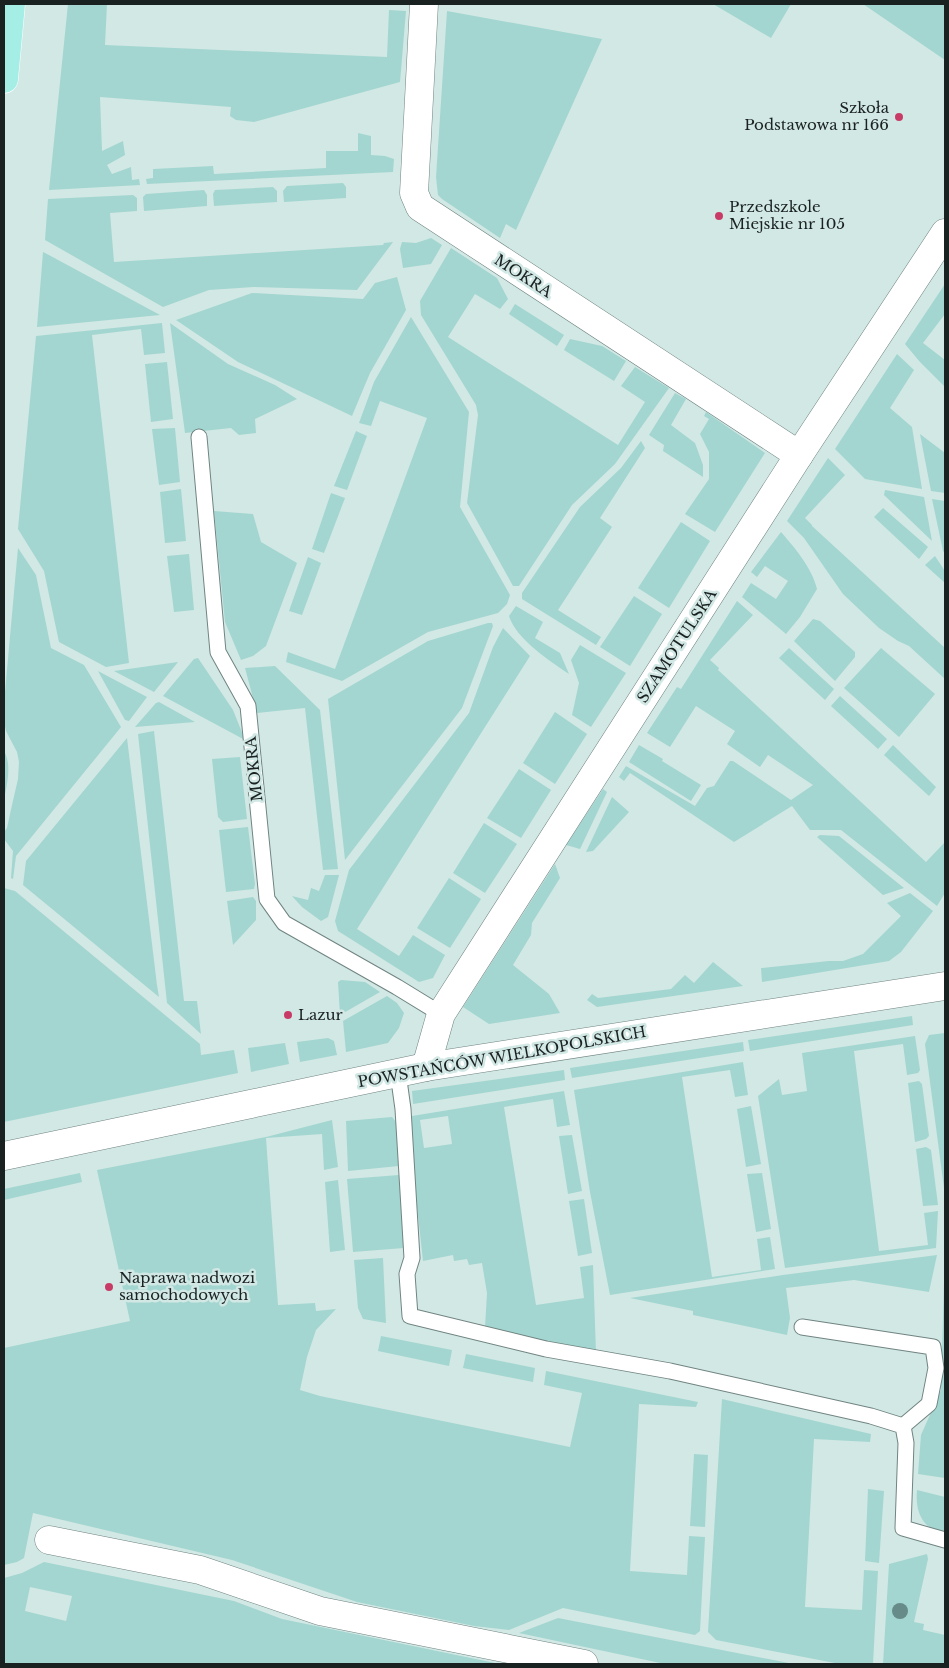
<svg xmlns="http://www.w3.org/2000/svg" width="949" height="1668" font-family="'Libre Baskerville',serif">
<rect width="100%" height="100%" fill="#d2e8e5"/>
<g fill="#a3d6d0" fill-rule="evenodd">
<polygon points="68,4 107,4 105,45 387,57 389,10 406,11 400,82 254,122 236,120 230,116 231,107 100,97 102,151 123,141 125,155 107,165 112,174 131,167 132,180 139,179 140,185 49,190"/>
<polygon points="713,4 791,4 771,38"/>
<polygon points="863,4 945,4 945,60"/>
<polygon points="447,11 602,39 516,230 506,224 500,238 442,199 438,195 436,177"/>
<polygon points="358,133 371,136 371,155 385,156 394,159 393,172 147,184 146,179 153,178 153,169 213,166 214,174 326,168 326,151 358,151"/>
<polygon points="343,183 346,187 346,198 284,202 283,191 287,186"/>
<polygon points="273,187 277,191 277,202 214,206 213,194 215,190"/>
<polygon points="204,190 207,195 207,206 144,211 143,197 146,194"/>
<polygon points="133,195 137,198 137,211 110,213 114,262 383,245 384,243 393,242 357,290 254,287 209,290 163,307 45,240 48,199"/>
<polygon points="431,238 442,245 431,264 403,268 400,249 402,242 416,243"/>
<polygon points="451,248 497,278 508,299 500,309 475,294 448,337 618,445 645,402 621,386 635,367 669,388 615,464 572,505 519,586 513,586 467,503 478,415 476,405 421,315 420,301"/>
<polygon points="43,252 47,254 160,315 37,327"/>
<polygon points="397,277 406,310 370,373 352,416 238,362 176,320 252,293 363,299 375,283"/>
<polygon points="945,284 945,314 923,343 945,360 945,387 920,362 905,344"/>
<polygon points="515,304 564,335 557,346 509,314"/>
<polygon points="411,317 469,412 460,507 510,595 507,604 498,613 428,632 342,681 286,662 288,652 335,669 427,418 380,401 371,426 359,423 374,382"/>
<polygon points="162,323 165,353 144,355 141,329 92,335 129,663 106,667 59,642 44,571 18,529 36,336"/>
<polygon points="170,323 228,364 275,385 297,399 255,419 256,433 239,435 231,428 185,433"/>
<polygon points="570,339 602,346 626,361 614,381 564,350"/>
<polygon points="897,354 914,370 890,408 912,427 922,489 865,479 835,449"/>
<polygon points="167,362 173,419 151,422 145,364"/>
<polygon points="675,393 686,399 671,425 695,443 703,465 703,477 663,451 664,445 649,435"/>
<polygon points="706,412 765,453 715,532 685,514 709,479 709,452 700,434 709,419 704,416"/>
<polygon points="175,428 180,482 159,485 152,429"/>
<polygon points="356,431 367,436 347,490 334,486"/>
<polygon points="920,434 945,453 945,493 931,491"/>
<polygon points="641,441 645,448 600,518 612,527 558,610 601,637 596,645 522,599 522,593 580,507 621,468"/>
<polygon points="828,458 845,475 805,518 812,525 812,526 945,648 945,679 909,646 898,641 879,628 843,594 804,538 787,521"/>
<polygon points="181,489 186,541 165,543 160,492"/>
<polygon points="885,490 924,497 932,541 884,495"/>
<polygon points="331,493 345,498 324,553 312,549"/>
<polygon points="932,499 945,501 945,554 943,551"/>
<polygon points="883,508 928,547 919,559 874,517"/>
<polygon points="214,511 253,514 261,542 297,563 266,646 253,656 241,660 225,622"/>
<polygon points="681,522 710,541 669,608 638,588"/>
<path d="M781,532C795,548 812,568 817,589L800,617L786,634L742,597L751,583L776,599L788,581L765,566L757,577L751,572Z"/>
<polygon points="18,548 36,575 51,648 84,665 121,727 16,856 13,879 11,878 13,851 4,839 4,832 7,828 12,805 18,779 19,762 17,752 6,731 4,722 4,703"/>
<polygon points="189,554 194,610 174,612 167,556"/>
<polygon points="935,556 945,571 945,583 925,565"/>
<polygon points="308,557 321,563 302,615 289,611"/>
<polygon points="634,596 662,614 630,666 600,647"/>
<polygon points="737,601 753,615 710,660 719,668 718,670 926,862 945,842 945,893 937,906 841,830 810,830 792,806 734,842 630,773 624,781 619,777 626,766 695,806 707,788 714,786 730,761 733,761 791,800 813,785 768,755 760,767 727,744 735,731 696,706 670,747 647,733 677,687 681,689"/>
<path d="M516,606L543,622L535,638L560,653L569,674C550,661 516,639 509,616Z"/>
<polygon points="813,619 820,621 855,652 855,657 835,681 794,641"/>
<polygon points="488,623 492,623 493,626 462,708 345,860 328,699 428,641"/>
<polygon points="503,628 530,656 357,929 399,956 413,935 445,955 433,978 419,982 338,931 335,921 349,870 469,713 493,647"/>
<polygon points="580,645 626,673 591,727 572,715 579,683 571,660"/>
<polygon points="789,648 834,689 825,700 779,658"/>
<polygon points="881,648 935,694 899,737 844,688"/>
<polygon points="198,658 233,710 245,740 163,696 194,659"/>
<polygon points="178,662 154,692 114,671"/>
<polygon points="275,666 320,710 338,869 323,870 305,708 257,713 245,668"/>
<polygon points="98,671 147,697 129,721 125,720"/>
<polygon points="840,696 887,739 878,749 831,706"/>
<polygon points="159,702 195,722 135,727 156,703"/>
<polygon points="555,712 587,734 555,784 523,763"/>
<polygon points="154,731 184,1001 197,1001 201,1034 167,1003 138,734"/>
<polygon points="127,738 157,985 159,997 23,885 26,861"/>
<polygon points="639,745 663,759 662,761 701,785 691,801 629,762"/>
<polygon points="893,745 936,787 929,796 884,755"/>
<path d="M4,751C12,764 7,785 4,799Z"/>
<polygon points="240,757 247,819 223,822 218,817 212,759"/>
<polygon points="519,769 551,790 521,838 487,818"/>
<polygon points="603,789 607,792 580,849 566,845"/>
<polygon points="612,797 629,812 593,851 586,852"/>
<polygon points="484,823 517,844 485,893 453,873"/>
<polygon points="248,827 255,884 254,889 226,892 219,830"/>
<polygon points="820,835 839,836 904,888 883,895 817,837"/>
<polygon points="555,864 560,878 532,923 531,935 513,965 549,994 560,1013 489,1024 463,1007"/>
<polygon points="325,875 339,875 328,917 321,921 302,907 292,896 308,900 311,888 319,891"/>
<polygon points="449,878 481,899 450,948 417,928"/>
<polygon points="4,888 15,891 200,1044 201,1055 234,1050 238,1073 4,1122"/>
<polygon points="910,893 933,911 901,952 889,961 762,982 761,968 829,961 843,961 863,954 901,916 887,903"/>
<polygon points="253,897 256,901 256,920 233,945 227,901"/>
<polygon points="713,962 743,986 597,1007 587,1000 592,994 598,998 671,989 685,975 694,983"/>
<polygon points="341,980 365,982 380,992 340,1015 338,982"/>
<polygon points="387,996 397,1003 404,1013 399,1028 388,1043 346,1052 343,1021"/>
<polygon points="912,1016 913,1025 750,1051 748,1040"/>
<polygon points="945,1033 945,1196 925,1044 929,1035"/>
<polygon points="915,1036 920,1070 918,1073 907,1075 903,1044 854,1051 879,1251 928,1245 924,1213 938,1211 936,1248 785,1268 758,1096 779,1079 782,1095 807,1091 802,1053"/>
<polygon points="328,1038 334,1041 337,1055 300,1062 297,1042"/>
<polygon points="743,1042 744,1051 572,1078 570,1068"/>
<polygon points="285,1043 289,1064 251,1072 248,1048"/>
<polygon points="743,1062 748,1095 735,1097 730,1070 682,1077 712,1277 761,1270 757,1239 770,1237 775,1269 610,1295 590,1192 574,1090"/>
<polygon points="564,1070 565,1080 413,1104 412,1091"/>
<polygon points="919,1081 922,1084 929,1136 926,1139 915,1142 908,1083"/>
<path d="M564,1091L570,1125L557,1127L553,1099L504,1107L536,1305L584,1298L580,1267L593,1265L596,1353L485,1327L487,1293L482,1263L469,1265L467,1259L454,1261L453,1255L423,1261L411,1151L412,1116ZM448,1116L452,1144L424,1148L420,1120Z"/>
<polygon points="751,1106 761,1164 746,1167 737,1109"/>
<polygon points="392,1117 396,1122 399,1166 348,1171 346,1121"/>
<polygon points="332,1120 338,1167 324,1170 322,1134 266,1138 278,1305 315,1303 316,1311 336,1309 316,1330 307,1357 300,1390 320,1396 570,1447 582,1393 544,1385 546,1371 698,1402 696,1407 639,1404 630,1571 687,1575 689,1536 705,1537 700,1631 695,1635 563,1608 509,1630 474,1626 357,1602 232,1560 33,1513 24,1558 17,1562 4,1565 4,1348 130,1321 97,1170 266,1137"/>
<polygon points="572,1135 582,1191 568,1194 559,1136"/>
<polygon points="926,1147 931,1150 938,1205 923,1206 916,1149"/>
<polygon points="80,1173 82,1182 4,1200 4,1189"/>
<polygon points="762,1173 771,1229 756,1232 747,1174"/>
<polygon points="399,1175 404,1248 353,1252 347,1179"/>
<polygon points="338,1180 345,1250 330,1252 325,1182"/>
<polygon points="584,1199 592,1253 578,1256 569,1201"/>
<polygon points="945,1246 945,1478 918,1474 921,1435 941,1390"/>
<polygon points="937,1255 929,1292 854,1280 786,1288 790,1318 787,1335 693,1315 693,1311 630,1298 783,1275"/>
<polygon points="383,1258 386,1323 363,1319 358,1308 354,1260"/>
<polygon points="381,1336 452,1350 449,1366 378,1351"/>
<polygon points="466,1354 535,1368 533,1382 463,1368"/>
<polygon points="722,1399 871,1434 870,1442 814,1439 805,1607 862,1610 864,1570 878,1571 873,1664 840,1664 716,1640 708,1632"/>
<polygon points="694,1454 708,1455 705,1527 690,1526"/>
<polygon points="868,1489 884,1491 879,1563 865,1561"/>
<path d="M917,1490L945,1497V1534C922,1529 915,1512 917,1490Z"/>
<polygon points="927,1554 928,1559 914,1622 924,1624 923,1630 945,1635 945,1664 883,1664 889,1564"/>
<path d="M44,1562L234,1601L282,1619L500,1664H4V1578L22,1573ZM30,1587L72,1596L66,1621L25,1611Z"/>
<polygon points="558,1618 794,1664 665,1664 519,1633"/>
</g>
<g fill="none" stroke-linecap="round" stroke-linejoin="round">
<defs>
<g id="lane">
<polyline points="199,437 218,652 248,706 267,899 284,923 397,987 441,1014"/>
<polyline points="398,1073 403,1109 412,1258 407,1274 410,1316 546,1349 670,1371 871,1416 903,1426 906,1443 903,1528 945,1540"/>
<polyline points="802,1327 933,1347 936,1368 929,1404 903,1426"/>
</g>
<g id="street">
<polyline points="424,4 414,193 420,207 799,455"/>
<polyline points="426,1067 441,1014 799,455 945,233"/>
<polyline points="4,1156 426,1067 945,986"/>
<polyline points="49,1540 200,1570 320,1611 584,1664"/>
</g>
<polyline id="primary" points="4,79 11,4"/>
</defs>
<use href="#lane" stroke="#708481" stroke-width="17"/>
<use href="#street" stroke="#708481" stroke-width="29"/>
<use href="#primary" stroke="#fff" stroke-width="29"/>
<use href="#lane" stroke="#fff" stroke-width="15"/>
<use href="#street" stroke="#fff" stroke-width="28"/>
<use href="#primary" stroke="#a4eee6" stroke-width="28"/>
</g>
<circle fill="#678b88" cx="900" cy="1611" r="8"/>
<g fill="#c93b67" stroke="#d2e8e5" stroke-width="2">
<circle cx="899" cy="117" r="5"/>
<circle cx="719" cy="216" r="5"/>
<circle cx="288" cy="1015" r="5"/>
<circle cx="109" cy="1287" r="5"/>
</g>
<g text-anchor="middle" stroke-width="5" stroke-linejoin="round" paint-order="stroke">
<g font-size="15" fill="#1a2221" stroke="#d2e8e5" text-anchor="start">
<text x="889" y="113" text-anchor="end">Szkoła<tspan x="889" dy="17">Podstawowa nr 166</tspan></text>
<text x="729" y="212">Przedszkole<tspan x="729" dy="17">Miejskie nr 105</tspan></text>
<text x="298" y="1020">Lazur</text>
<text x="119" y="1283">Naprawa nadwozi<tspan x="119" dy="17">samochodowych</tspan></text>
</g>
<g font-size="15" fill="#1a2221" stroke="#d2e8e5">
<text transform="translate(523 276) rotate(33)" y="5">MOKRA</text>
<text transform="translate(677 646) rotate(-57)" y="5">SZAMOTULSKA</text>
<text transform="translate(254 769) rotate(-96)" y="5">MOKRA</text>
<text transform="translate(502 1057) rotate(-10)" y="5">POWSTAŃCÓW WIELKOPOLSKICH</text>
</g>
</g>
<rect width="949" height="1668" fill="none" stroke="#1a2221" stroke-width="10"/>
</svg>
